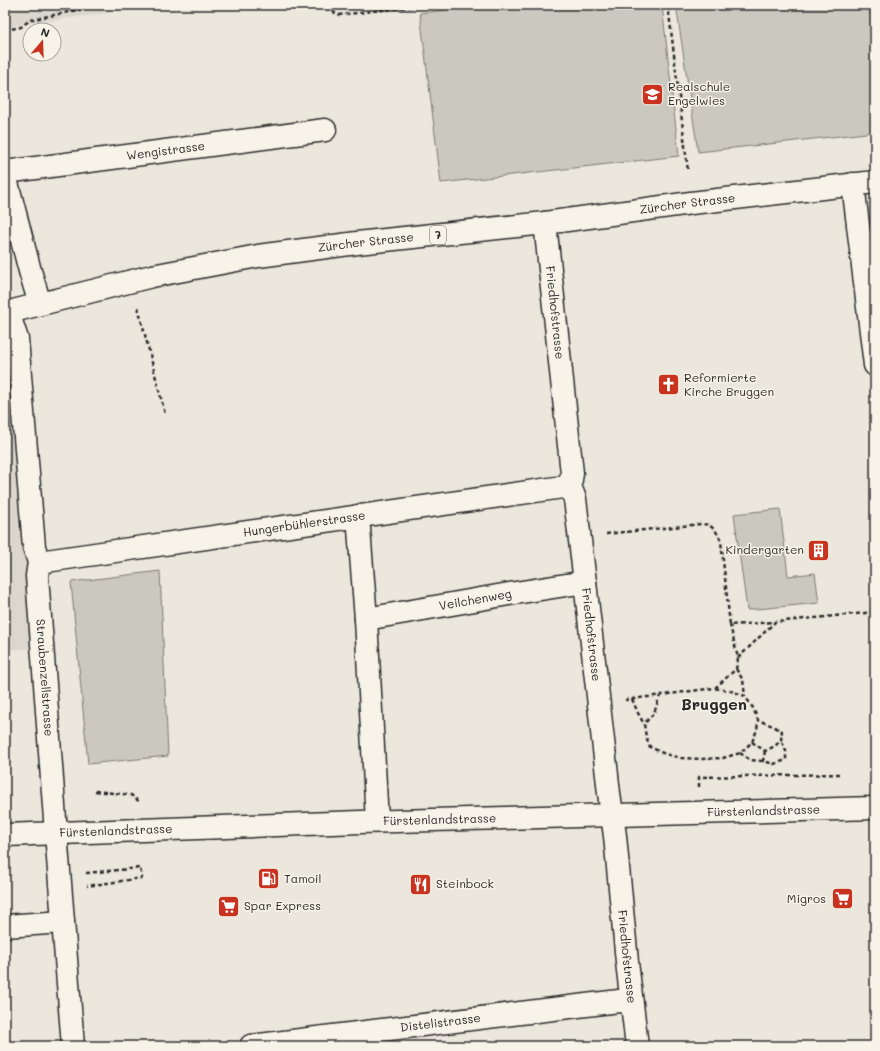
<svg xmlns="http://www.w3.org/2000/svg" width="880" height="1051" font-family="Mali,sans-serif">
<rect width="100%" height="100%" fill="#ebe7dd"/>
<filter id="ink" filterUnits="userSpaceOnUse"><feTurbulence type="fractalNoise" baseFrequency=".025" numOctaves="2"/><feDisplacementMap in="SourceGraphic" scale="8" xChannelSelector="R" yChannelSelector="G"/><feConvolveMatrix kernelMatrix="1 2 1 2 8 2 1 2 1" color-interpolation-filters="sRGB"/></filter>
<g filter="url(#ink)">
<g fill="#dbd7ce">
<polygon points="5,5 164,5 5,27"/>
<polygon points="5,398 14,425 36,648 5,650"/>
</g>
<g fill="#cbc8bf" stroke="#7b7a75">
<polygon points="494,5 662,5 679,156 441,183 420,13"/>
<polygon points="676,5 869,5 875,56 875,132 698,152"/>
<polygon points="780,509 788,576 815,573 819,603 747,610 734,514"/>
<polygon points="160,571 168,756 88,764 71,582"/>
</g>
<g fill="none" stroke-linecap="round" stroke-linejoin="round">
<defs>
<g id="street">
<path id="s1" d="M5,172L325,130"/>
<polyline points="5,175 30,271 40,304"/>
<polyline points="853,184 875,365"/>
<path id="s2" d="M545,223L572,473L570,486L575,499L585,582L609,793L615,836L627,962L637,1046"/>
<path id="s3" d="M8,312L17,339L34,547L39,562L37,576L56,833L73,1046"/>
<polyline points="358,516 366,619 377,821"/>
<path id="s4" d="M39,562L570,486"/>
<path id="s5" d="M366,619L509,594L585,582"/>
<polyline points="5,926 63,922"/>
<path id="s6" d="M251,1046L619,1001L631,1002"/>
</g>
<g id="secondary">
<path id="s7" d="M5,835L360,822L875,808"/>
</g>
<g id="primary">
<path id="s8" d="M5,313L152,276L258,256L357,243L545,223L691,203L875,182"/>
</g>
</defs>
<use href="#street" stroke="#2b2b2b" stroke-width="25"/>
<use href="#secondary" stroke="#2b2b2b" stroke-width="25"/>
<use href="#primary" stroke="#2b2b2b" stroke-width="25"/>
<g stroke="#2b2b2b" stroke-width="2.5" stroke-dasharray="4 3" stroke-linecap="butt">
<polyline points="320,5 339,15 426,5"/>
<polyline points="668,5 688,171"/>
<polyline points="5,30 21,27 30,20 102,5"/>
<polyline points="138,307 165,414"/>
<path d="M606,534L701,524C712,524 717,531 721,541L730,625L775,622"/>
<polyline points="738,658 775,622 875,612"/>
<polyline points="736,669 743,680 745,696"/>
<polyline points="715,688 736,669 738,658 730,625"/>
<polyline points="632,699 638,713 644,724"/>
<polyline points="625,700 714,688 731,691 745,696 753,708 758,720 757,730 752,742 740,753 723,758 702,759 681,758 665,754 650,747 646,737 644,724 654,713 660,696"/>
<polyline points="752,742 765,751 775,746 781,740 782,731 773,726 758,720"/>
<polyline points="765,751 763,761 774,764 786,760 786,751 781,740"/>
<polyline points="740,753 750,760 763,761"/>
<polyline points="699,787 699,777 839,774"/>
<polyline points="95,791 131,795 141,803"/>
<polyline points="86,873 140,868 142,878 87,886"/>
</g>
<use href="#street" stroke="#f7f3e8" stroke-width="22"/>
<use href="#secondary" stroke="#f7f3e8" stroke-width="22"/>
<use href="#primary" stroke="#f7f3e8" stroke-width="22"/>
</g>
</g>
<defs>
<symbol id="school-square" viewBox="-11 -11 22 22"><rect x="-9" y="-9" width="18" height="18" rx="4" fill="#c8321e" stroke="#f7f3e8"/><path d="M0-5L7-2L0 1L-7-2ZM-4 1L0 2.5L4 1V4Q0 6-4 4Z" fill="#fff"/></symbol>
<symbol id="church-square" viewBox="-11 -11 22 22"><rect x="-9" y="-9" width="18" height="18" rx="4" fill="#c8321e" stroke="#f7f3e8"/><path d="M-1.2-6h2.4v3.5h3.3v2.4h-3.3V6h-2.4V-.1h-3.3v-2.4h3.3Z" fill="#fff"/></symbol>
<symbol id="building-square" viewBox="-11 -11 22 22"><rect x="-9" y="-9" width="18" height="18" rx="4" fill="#c8321e" stroke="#f7f3e8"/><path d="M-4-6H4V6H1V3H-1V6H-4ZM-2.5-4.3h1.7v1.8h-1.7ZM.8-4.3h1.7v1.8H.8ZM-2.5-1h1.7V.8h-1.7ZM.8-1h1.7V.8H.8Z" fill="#fff"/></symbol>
<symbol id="fuel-square" viewBox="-11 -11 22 22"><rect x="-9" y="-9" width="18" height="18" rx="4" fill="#c8321e" stroke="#f7f3e8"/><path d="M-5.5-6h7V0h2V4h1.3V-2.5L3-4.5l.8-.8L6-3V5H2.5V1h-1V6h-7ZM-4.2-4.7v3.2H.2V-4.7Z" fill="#fff"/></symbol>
<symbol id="restaurant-square" viewBox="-11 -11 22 22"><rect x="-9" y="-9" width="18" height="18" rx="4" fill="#c8321e" stroke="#f7f3e8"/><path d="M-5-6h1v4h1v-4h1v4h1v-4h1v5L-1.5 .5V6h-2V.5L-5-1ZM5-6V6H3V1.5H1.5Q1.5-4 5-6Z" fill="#fff"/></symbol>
<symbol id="supermarket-square" viewBox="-11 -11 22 22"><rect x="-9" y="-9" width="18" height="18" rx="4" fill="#c8321e" stroke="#f7f3e8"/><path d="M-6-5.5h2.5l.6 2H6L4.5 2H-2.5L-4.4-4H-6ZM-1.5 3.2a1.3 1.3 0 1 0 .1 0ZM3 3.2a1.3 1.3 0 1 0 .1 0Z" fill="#fff"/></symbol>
</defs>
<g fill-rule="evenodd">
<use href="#school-square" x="640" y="82" width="25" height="25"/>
<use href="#church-square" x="656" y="372" width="25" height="25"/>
<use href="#building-square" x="806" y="538" width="25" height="25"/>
<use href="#fuel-square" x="256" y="866" width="25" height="25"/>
<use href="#restaurant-square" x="408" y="872" width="25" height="25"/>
<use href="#supermarket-square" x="830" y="886" width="25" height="25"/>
<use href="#supermarket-square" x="216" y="894" width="25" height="25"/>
</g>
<g text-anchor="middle" stroke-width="3" stroke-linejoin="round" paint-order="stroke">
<rect fill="#f7f3e8" stroke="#686764" stroke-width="1" x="430" y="226" width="16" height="18" rx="3"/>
<g font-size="11" font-weight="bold" fill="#2b2b2b">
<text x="438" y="239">7</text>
</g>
<g font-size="12" fill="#2b2b2b" stroke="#f7f3e8" text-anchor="start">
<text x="668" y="91">Realschule<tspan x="668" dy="14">Engelwies</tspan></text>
<text x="684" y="382">Reformierte<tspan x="684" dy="14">Kirche Bruggen</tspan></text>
<text x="804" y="554" text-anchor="end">Kindergarten</text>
<text x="284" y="883">Tamoil</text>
<text x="436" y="888">Steinbock</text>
<text x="826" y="903" text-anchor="end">Migros</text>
<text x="244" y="910">Spar Express</text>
</g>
<g font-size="12" fill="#2b2b2b" stroke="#f7f3e8">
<text dy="4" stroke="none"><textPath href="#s1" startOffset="162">Wengistrasse</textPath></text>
<text dy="4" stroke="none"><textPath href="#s8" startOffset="692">Zürcher Strasse</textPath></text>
<text dy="4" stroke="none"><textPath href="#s8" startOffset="368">Zürcher Strasse</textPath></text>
<text dy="4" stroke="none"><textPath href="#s2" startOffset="90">Friedhofstrasse</textPath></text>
<text dy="4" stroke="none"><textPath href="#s4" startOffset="268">Hungerbühlerstrasse</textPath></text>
<text dy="4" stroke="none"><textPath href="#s5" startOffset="111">Veilchenweg</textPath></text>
<text dy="4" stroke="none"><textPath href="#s2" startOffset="415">Friedhofstrasse</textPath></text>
<text dy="4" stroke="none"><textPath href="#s3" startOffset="369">Straubenzellstrasse</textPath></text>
<text dy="4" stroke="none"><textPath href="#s7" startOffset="759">Fürstenlandstrasse</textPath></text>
<text dy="4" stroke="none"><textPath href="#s7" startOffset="435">Fürstenlandstrasse</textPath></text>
<text dy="4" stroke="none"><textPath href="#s7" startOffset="111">Fürstenlandstrasse</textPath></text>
<text dy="4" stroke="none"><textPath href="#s2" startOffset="739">Friedhofstrasse</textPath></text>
<text dy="4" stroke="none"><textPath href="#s6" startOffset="191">Distelistrasse</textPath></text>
</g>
<g font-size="16" font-weight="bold" fill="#2b2b2b" stroke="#f7f3e8">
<text x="714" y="710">Bruggen</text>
</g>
</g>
<rect width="880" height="1051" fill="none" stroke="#f7f3e8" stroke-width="20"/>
<rect x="10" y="10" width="860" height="1031" fill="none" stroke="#2b2b2b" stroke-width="1.5" filter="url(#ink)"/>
<g transform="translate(42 42) rotate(19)"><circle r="19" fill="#f7f3e8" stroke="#a5a39c"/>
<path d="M0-3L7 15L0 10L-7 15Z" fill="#c8321e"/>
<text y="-6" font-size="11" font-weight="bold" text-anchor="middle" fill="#2b2b2b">N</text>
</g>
</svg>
